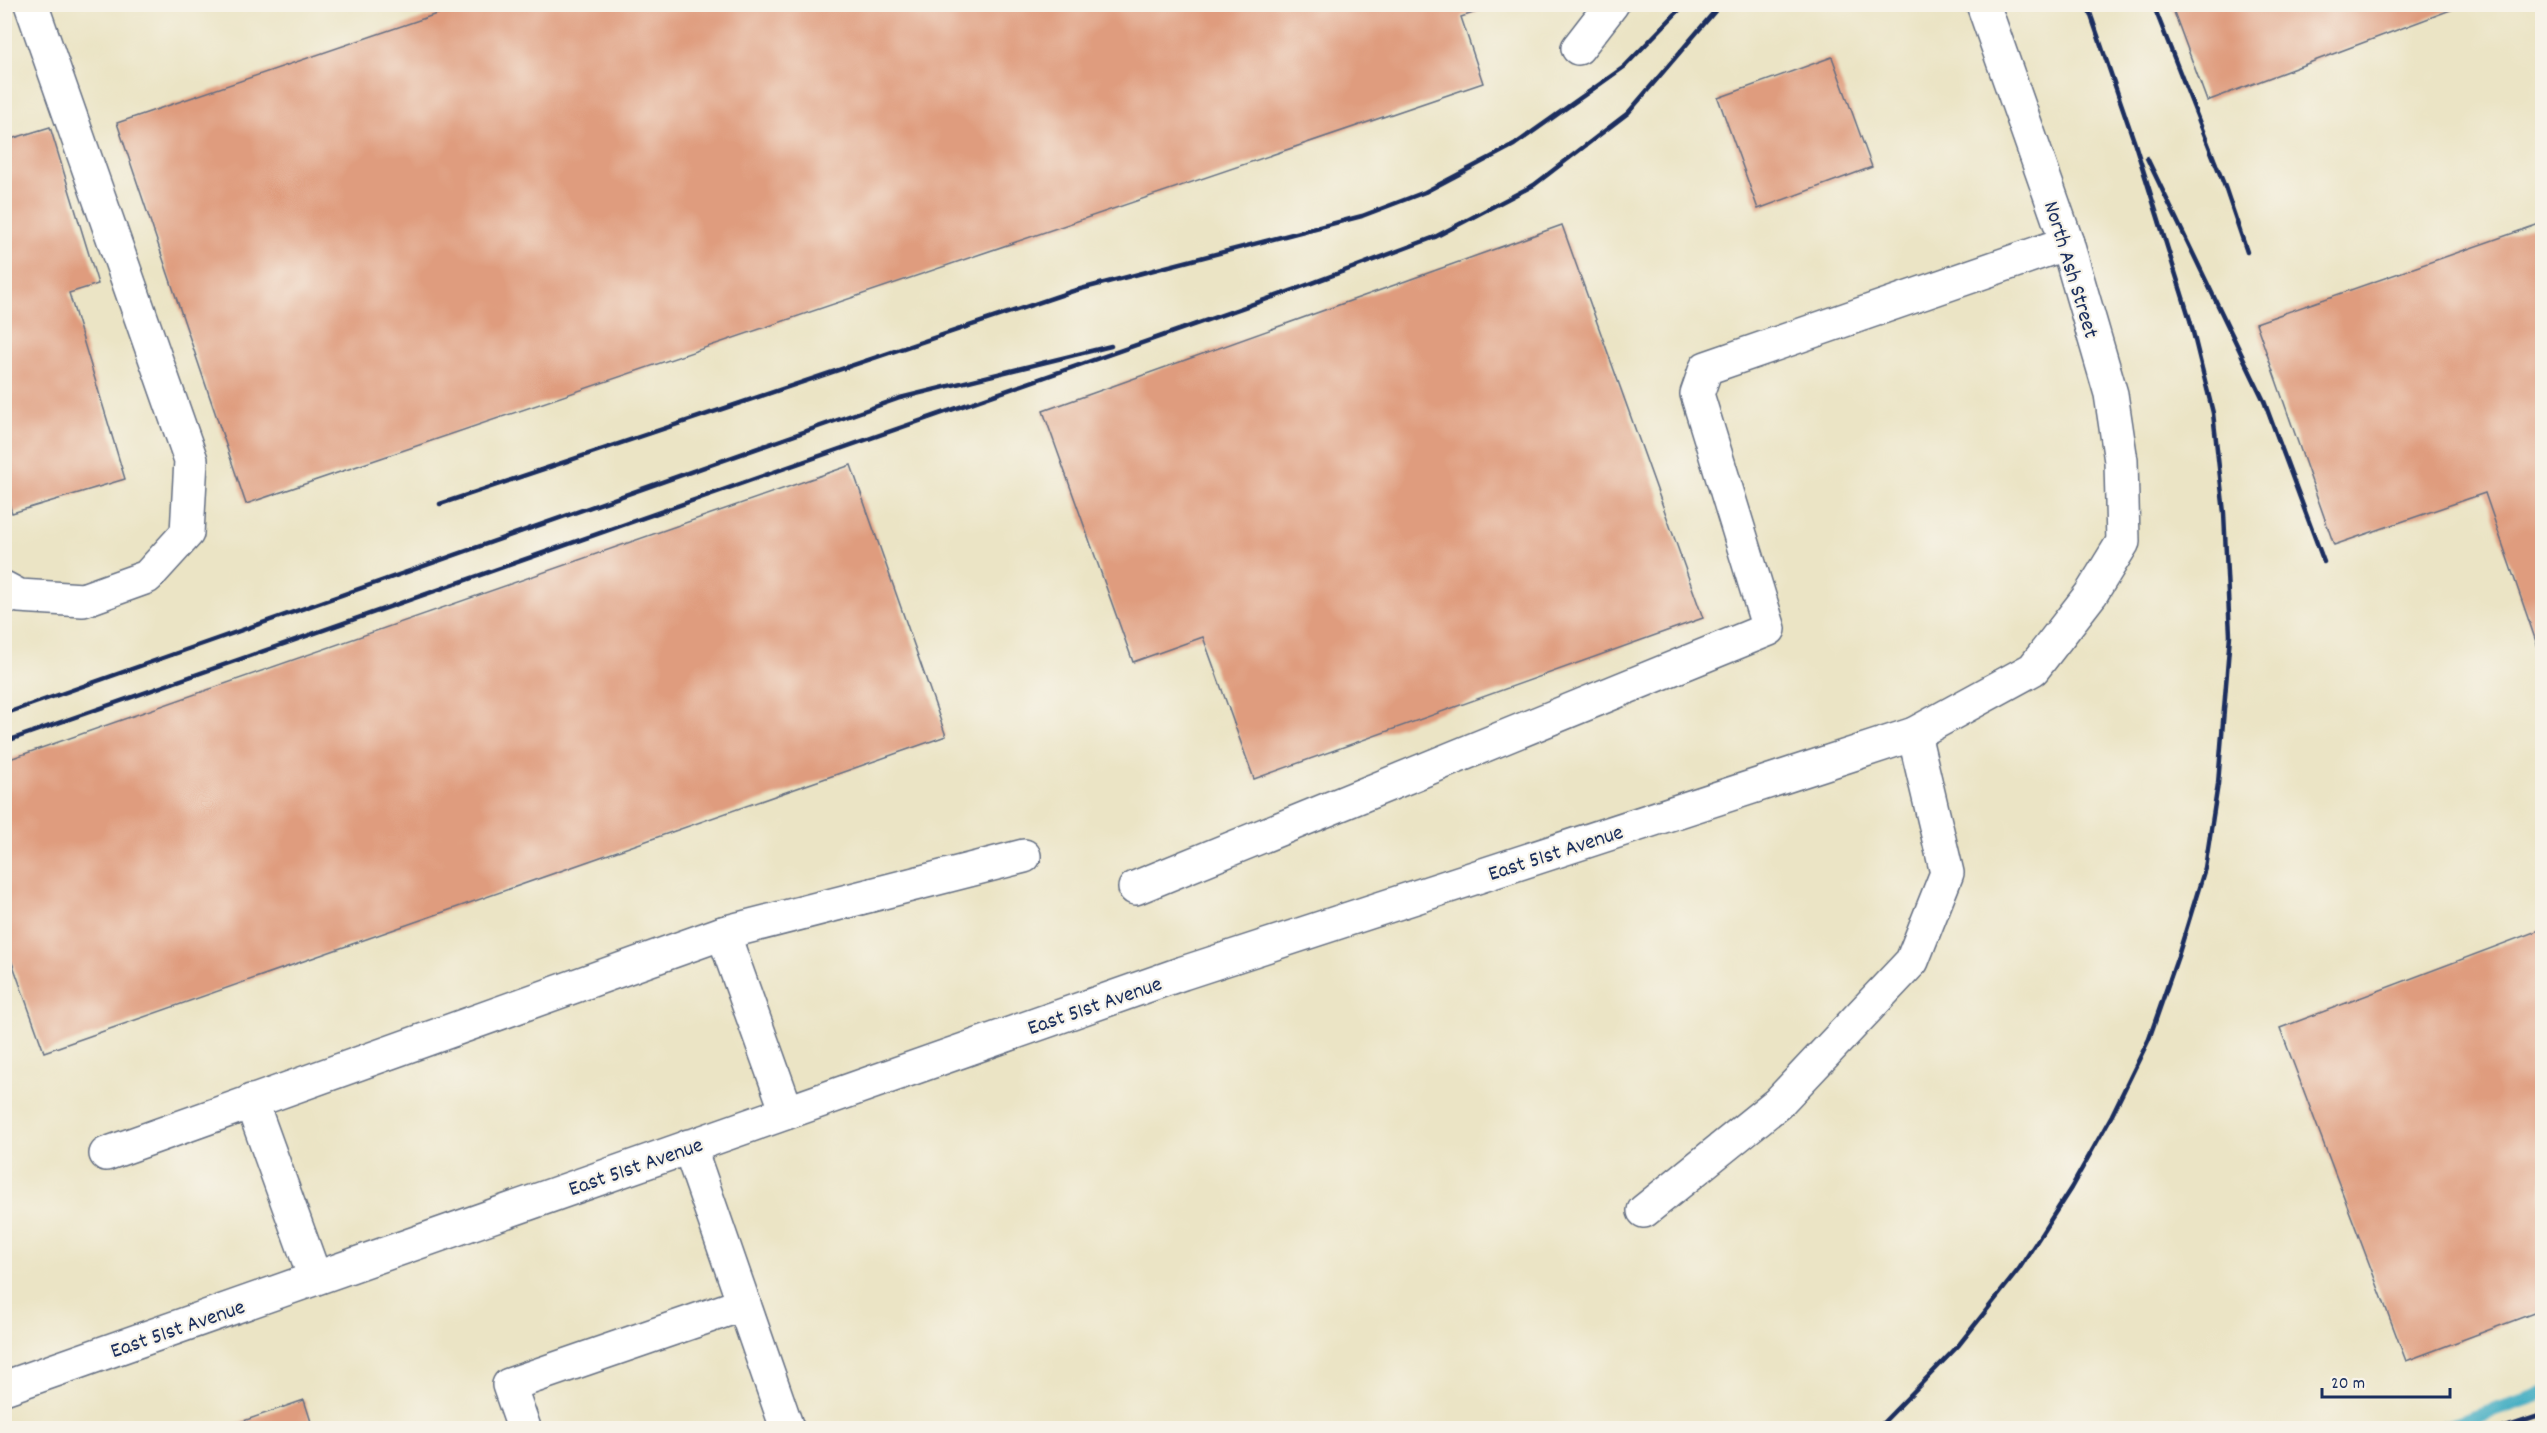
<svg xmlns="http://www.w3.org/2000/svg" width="2547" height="1433" font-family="Dekko,sans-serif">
<rect width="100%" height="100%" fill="#f7f3e8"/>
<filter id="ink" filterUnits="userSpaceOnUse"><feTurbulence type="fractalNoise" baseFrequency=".0167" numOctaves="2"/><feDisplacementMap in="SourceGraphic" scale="12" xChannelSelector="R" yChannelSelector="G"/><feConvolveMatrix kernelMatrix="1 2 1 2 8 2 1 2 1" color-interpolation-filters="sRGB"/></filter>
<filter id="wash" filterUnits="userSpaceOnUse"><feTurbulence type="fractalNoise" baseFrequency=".008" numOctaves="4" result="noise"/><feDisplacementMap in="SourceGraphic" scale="24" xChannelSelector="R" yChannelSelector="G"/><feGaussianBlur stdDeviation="1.35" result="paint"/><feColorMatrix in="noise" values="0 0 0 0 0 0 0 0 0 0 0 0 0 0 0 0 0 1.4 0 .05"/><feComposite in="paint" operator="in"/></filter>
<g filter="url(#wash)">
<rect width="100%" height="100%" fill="#ebe4c5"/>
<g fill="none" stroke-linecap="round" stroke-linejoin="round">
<polyline stroke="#44aec3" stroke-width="14" points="2443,1428 2542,1394"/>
</g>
<g id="blocks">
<g fill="#df9c7e">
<polygon points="466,4 1498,4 1498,5 1461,17 1483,83 246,504 117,123"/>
<polygon points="2171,4 2464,4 2464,5 2207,101"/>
<polygon points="1832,57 1872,167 1758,209 1718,98"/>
<polygon points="50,127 98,284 69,293 125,479 12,513 4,488 4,141"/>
<polygon points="2542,223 2542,659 2485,493 2334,545 2256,323"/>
<polygon points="1562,225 1703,618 1254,779 1203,637 1133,662 1043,411"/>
<polygon points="851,465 946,736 44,1052 4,940 4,761"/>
<polygon points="2542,929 2542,1310 2406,1361 2280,1028"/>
<polygon points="304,1400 313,1428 223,1428"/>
</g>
</g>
</g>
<g filter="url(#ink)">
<use href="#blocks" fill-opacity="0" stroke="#646e82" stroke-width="1.5"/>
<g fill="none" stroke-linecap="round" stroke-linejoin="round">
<defs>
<g id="minor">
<polyline points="1578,48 1612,4"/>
<polyline points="4,588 19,596 83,600 147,577 187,533 191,460 31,4"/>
<polyline points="1135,888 1769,629 1697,394 1706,368 2067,243"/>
<polyline points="723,933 787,1112"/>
<polyline points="251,1101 315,1278"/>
<polyline points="689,1146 787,1428"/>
<polyline points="106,1154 723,933 1024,856"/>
<polyline points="1644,1211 1778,1103 1912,961 1947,873 1914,734"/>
<polyline points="4,1388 1183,973 1914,734 2033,669 2091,594 2123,542 2121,461 2111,394 2067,243 1983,4"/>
<polyline points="524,1428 509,1385 744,1304"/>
</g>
</defs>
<use href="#minor" stroke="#646e82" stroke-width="36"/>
<use href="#minor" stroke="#fff" stroke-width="33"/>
<g stroke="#1b2f5e" stroke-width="4.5">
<polyline points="2153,4 2225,187 2247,252"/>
<polyline points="2147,158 2264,401 2324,562"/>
<polyline points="440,504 1073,291 1362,216 1425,192 1514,145 1624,67 1685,4"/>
<polyline points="4,714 900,398 1111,346"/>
<polyline points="4,742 1296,289 1435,237 1534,185 1628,113 1721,4"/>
<polyline points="1878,1428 1958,1346 2019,1269 2071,1188 2112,1115 2149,1039 2178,956 2205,868 2218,784 2230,635 2224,513 2213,413 2190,320 2135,144 2087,4"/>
<polyline points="2503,1428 2542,1415"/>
</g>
</g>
</g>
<g text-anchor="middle" stroke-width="4.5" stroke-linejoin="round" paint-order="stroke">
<g font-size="22" fill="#1b2f5e" stroke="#f7f3e8">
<text transform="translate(2073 269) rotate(73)" y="8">North Ash Street</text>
<text transform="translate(1555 851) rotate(-18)" y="8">East 51st Avenue</text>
<text transform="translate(1094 1004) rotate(-19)" y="8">East 51st Avenue</text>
<text transform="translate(635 1165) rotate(-19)" y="8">East 51st Avenue</text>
<text transform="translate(177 1327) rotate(-19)" y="8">East 51st Avenue</text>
</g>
</g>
<rect width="2547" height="1433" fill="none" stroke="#f7f3e8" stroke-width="24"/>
<path d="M2322 1388v9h128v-9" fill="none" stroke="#1b2f5e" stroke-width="3"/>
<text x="2331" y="1388" font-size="18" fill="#1b2f5e" stroke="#f7f3e8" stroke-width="4.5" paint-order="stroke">20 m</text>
</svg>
